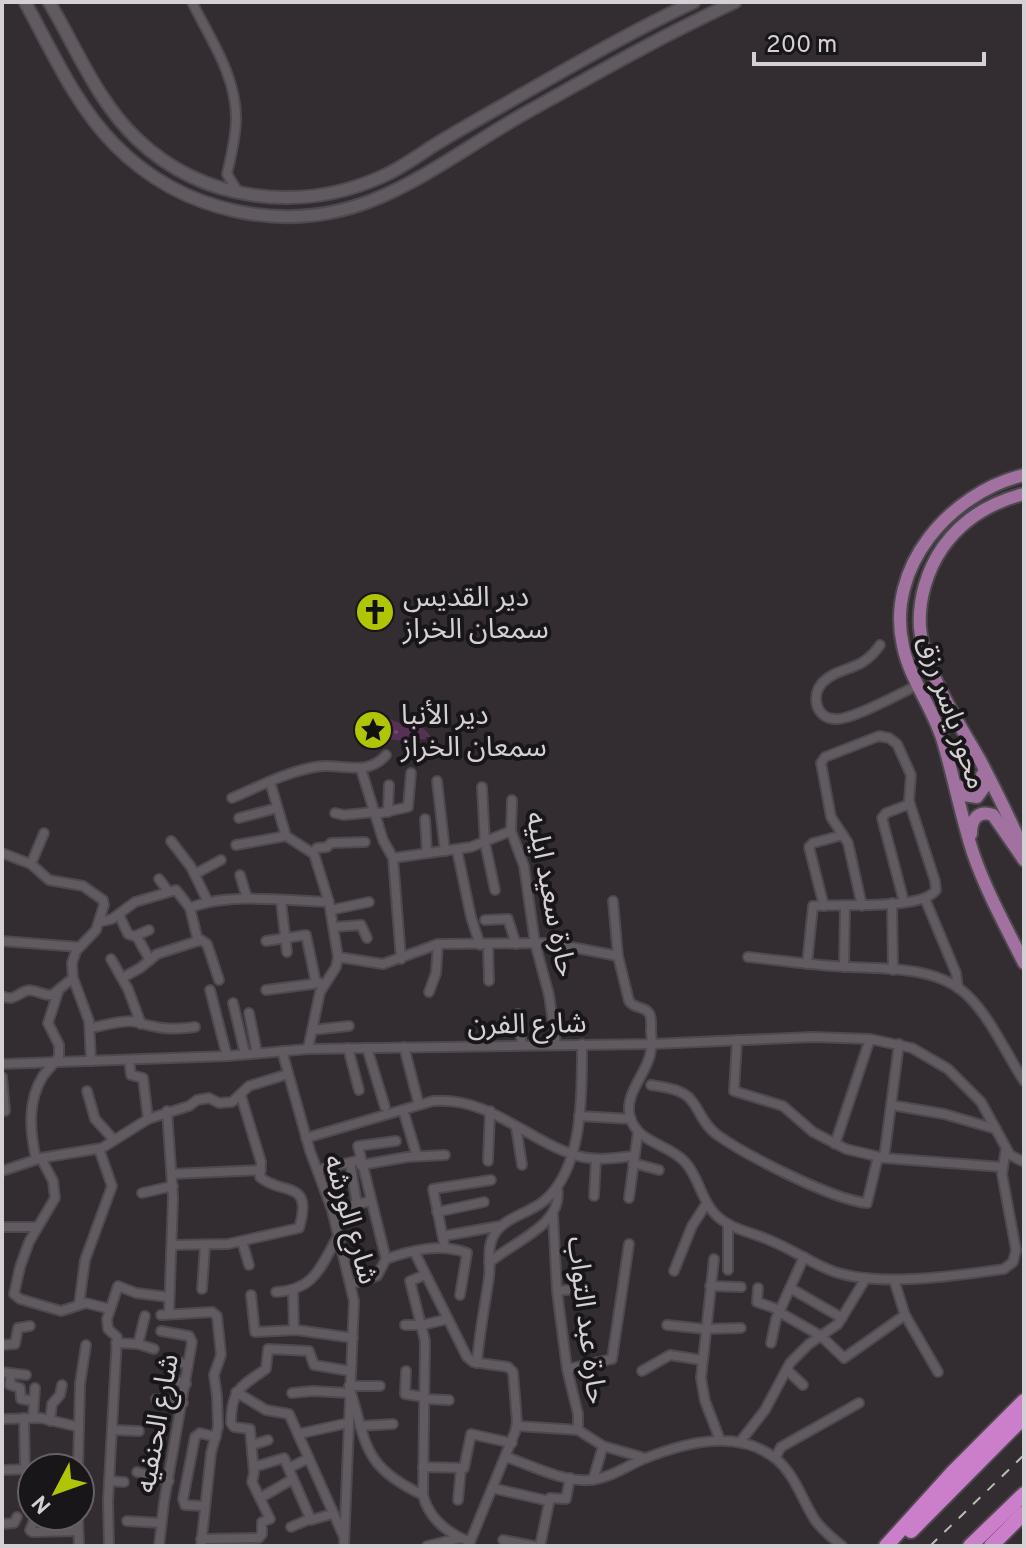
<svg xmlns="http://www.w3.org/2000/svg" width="1026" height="1548" font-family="Overpass,'Noto Sans Arabic',sans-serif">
<defs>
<pattern id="grass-dots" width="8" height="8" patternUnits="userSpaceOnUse" patternTransform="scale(2)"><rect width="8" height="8" fill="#563155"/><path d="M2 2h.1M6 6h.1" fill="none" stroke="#6d4e6d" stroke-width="1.8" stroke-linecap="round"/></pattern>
</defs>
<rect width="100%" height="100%" fill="#332d32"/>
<polygon fill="url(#grass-dots)" points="376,713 404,725 406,721 413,723 416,729 422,727 431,737 426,737 425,740 415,737 414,742 376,738"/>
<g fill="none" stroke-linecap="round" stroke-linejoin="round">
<defs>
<g id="street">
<path d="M192,2C210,39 236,75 236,118C236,137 231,156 227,174L238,192"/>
<path d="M880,645C861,673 840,665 823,682C810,696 816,719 836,719C852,720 901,693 918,685"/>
<polyline points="361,769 383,840 393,858 401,959"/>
<polyline points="437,781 445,851"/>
<polyline points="270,782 286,836 314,854 329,902 338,957 336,967 320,992 308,1049"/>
<polyline points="482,787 485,843 495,890"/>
<path d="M232,798C258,787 286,772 315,767C341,762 366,778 386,755"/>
<polyline points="512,800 511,831 524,866 535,943 549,995 556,1044"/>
<polyline points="388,812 389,785"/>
<polyline points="335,813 344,815 375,812"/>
<polyline points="376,814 408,807 411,773"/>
<polyline points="239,818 277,808"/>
<polyline points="425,819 427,853"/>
<polyline points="171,841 191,867 208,902"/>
<polyline points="236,845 286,836"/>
<polyline points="457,850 471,917 480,945"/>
<polyline points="313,852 317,848 327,847 331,843 365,842"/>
<polyline points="2,853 31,864 49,880 83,886 103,900 104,905 96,930 76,951 72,963 73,978 89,1021 91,1061"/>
<polyline points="393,858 471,847 511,831"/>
<polyline points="31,864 44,833"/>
<polyline points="195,874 221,860"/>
<polyline points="240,875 247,898"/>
<polyline points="159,879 168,891"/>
<polyline points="925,899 956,973 958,988"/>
<polyline points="281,901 287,952"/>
<path d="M613,901L618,956L629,1001C634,1009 644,1006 649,1013C652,1017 651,1026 651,1031C652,1039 652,1047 650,1055C645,1076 624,1094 630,1117C638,1144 668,1143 685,1162C699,1177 701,1200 715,1214C729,1229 751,1232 769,1240C792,1249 812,1264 835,1272C881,1287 955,1276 1004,1269L1013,1262L1016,1250L1002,1174L1006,1148"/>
<polyline points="904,902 882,818 886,813 910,804"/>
<polyline points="892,903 893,970"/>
<polyline points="824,906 809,847 813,843 843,835"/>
<path d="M190,908C227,892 288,901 329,902"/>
<polyline points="331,910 369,902"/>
<polyline points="119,915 128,934 137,937 150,960"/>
<polyline points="485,920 508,919 516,944"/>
<polyline points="99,922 112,919 135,902 176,890 190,908 198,941"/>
<polyline points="334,927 361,925 367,938"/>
<polyline points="135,936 149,930"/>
<polyline points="2,941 79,947"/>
<polyline points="266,941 306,935 316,983"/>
<polyline points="488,945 489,981"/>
<polyline points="338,957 383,964 438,944 550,943 618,956"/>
<path d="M748,957C776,960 805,964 834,966C878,970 937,963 970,998C991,1019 1007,1055 1024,1081"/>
<polyline points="111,959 128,989 141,1024"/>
<path d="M807,964L813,906C839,903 921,911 936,890L935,881L909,801L911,775L897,744L889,738L879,736L825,757L821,763L831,817L848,843L862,906"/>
<polyline points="844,967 845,907"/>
<polyline points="122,978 140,968 157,954 201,940 207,944 219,980"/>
<polyline points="210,990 227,1056"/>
<polyline points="266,990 320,983"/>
<polyline points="429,992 436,973 438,944"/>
<path d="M2,996C15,1001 15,995 26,991C33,988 44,996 52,995L73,978"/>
<polyline points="233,1003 245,1054"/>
<polyline points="249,1013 257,1053"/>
<polyline points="518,1014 522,1045"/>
<path d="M90,1028C103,1026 124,1019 136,1022C160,1029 170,1030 195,1027"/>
<polyline points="312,1030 349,1026"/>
<polyline points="737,1040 734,1091 783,1106 813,1132 846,1149 884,1158 1002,1167"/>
<polyline points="404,1047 419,1105"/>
<polyline points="348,1048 359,1090"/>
<polyline points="367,1048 385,1107"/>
<polyline points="282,1051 310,1151 332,1210 354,1301 344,1546"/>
<polyline points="129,1060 131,1075 143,1078 148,1119"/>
<polyline points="2,1064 227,1056 308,1049 652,1044 813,1037 870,1039 912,1048 948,1069 981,1102 1010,1155 1024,1162"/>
<polyline points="2,1077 5,1111"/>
<path d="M651,1085C663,1087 683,1089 691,1100C701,1112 702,1123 716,1134C745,1155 833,1200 867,1203L878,1157"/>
<polyline points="87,1091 95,1119 114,1140"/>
<polyline points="891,1105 944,1114 996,1129"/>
<polyline points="403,1110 417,1156"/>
<polyline points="167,1111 173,1198 169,1313"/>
<polyline points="579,1116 631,1119"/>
<polyline points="516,1127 522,1165"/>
<path d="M306,1138L433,1101C489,1096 527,1141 578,1156C596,1161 616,1158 634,1156"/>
<polyline points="835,1144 870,1039"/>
<polyline points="41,1158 53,1181 55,1198 29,1242 20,1267 14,1294 20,1299 61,1311 86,1303 110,1309"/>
<polyline points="884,1158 899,1044"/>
<path d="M36,1159C30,1132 27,1101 43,1076C48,1069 55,1063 59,1056V1045L48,1023L58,992"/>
<polyline points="488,1161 490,1111"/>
<polyline points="350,1163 357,1204"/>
<polyline points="633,1163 659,1170"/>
<polyline points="361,1165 407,1157 445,1155"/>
<polyline points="318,1170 360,1160"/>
<polyline points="2,1171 41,1158 102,1148 148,1119 189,1106 197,1100 209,1098 219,1103 232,1102 249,1086 288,1074"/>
<polyline points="172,1174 261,1170"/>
<polyline points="142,1193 173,1186"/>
<polyline points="594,1196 596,1159"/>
<polyline points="629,1198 638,1132"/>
<polyline points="332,1210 371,1201"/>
<polyline points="437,1212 484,1202"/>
<polyline points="553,1215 557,1291 567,1369 578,1414 578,1430"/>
<polyline points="2,1227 37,1227"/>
<polyline points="443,1236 500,1226"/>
<polyline points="242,1241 249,1265"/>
<path d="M172,1245L228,1244L299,1228C314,1178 281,1196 260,1177L261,1162L241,1096"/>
<polyline points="445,1248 433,1189 491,1180"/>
<polyline points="414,1251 467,1357 473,1362 508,1367 513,1372 517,1422 515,1432 470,1542"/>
<polyline points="386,1259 358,1146 396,1141"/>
<polyline points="714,1259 701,1378 705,1401 720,1440"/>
<path d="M489,1263C513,1241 565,1225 557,1187"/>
<polyline points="728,1270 728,1224"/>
<polyline points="674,1271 692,1226 707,1203"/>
<path d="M425,1275L410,1281L425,1341L423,1495C429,1519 447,1533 470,1542"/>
<polyline points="894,1280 905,1315 938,1372"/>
<path d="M351,1284L377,1276L386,1259C412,1250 440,1243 467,1253L460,1295"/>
<polyline points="710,1286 741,1287"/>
<polyline points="758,1288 757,1302 780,1310"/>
<polyline points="790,1288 842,1318"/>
<polyline points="202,1289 205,1246"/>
<polyline points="557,1291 585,1288"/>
<path d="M276,1292C315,1290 321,1266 338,1236"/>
<polyline points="293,1292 294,1330"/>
<polyline points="251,1295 255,1332 297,1330 353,1338"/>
<polyline points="79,1305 85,1260 112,1186 99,1149"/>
<polyline points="779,1312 821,1336 844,1358 905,1315"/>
<polyline points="161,1315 212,1312 217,1316 221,1355 214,1375 217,1397 218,1427 211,1453 201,1546"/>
<polyline points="405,1325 422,1325 448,1319"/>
<polyline points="667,1325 705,1329 741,1328"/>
<polyline points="116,1343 138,1344 154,1349"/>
<polyline points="771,1343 776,1319 804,1257"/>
<polyline points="138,1344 145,1316"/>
<polyline points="2,1345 15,1344 18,1328 30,1326"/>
<polyline points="175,1361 188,1365"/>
<path d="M477,1363C479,1334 485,1306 489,1277C491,1263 486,1249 494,1235C504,1217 528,1214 544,1201C584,1168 582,1092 582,1044"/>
<polyline points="567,1369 612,1359 629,1244"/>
<polyline points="787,1370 803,1385"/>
<polyline points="406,1371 405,1394 424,1397"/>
<polyline points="642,1371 670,1355 702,1360"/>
<polyline points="2,1372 26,1375"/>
<polyline points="11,1373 10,1385 20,1388 21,1399 34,1401"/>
<polyline points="170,1378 186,1384"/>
<path d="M380,1386H349C367,1443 361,1466 423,1495"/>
<polyline points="236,1392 266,1410 289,1414 344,1537"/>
<polyline points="292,1393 313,1391 348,1393"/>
<polyline points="156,1399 183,1403"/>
<polyline points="424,1399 449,1400"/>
<polyline points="24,1418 25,1470"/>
<polyline points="33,1418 35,1388"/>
<polyline points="2,1419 41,1418 79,1427"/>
<polyline points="50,1421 52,1404 60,1395 62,1385"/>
<polyline points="360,1426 393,1424"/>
<polyline points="517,1426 578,1430 603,1446 645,1458"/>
<polyline points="112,1430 139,1431"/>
<polyline points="298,1434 348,1423"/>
<polyline points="740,1442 765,1410 790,1363 809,1344 838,1324 866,1278"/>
<polyline points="252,1445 268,1440"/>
<path d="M506,1457C531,1465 562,1482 589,1480C609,1479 628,1465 646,1458C687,1442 737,1429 775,1458C795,1474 802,1500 815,1520C822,1530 832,1538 842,1546"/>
<polyline points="775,1458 781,1447 859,1403"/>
<polyline points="254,1467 284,1458 311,1520 332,1514"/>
<polyline points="423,1467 464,1468 471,1434 512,1443"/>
<polyline points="78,1468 80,1384 86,1345"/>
<polyline points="289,1468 309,1458"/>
<polyline points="2,1470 32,1469"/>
<polyline points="137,1472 169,1481"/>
<polyline points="593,1480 603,1446"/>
<polyline points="109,1481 124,1482"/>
<polyline points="492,1488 549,1501"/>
<polyline points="260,1498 293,1479"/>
<polyline points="458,1500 461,1468"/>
<polyline points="204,1506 185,1505 183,1499 195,1437 200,1433 216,1437"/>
<polyline points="36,1516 30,1530 32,1532 78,1531"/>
<polyline points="78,1516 79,1546"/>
<polyline points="127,1521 161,1523"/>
<polyline points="2,1524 14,1523 17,1517"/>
<polyline points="291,1527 310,1519"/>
<path d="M201,1539L259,1538L262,1534V1522L270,1519L252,1482L254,1473L250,1429L234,1427L231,1423C231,1390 241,1386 266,1369L268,1349L309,1351L314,1365L350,1371"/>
<polyline points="503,1540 534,1546"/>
<polyline points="109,1546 108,1501 117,1337 108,1329 107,1319 118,1286 136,1293 168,1297"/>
<polyline points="159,1546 164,1502 192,1342 189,1336 161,1331"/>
<polyline points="427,1546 460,1538"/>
<polyline points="540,1546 550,1498 566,1499 570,1478"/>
</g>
<g id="secondary">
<path d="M25,2C52,51 76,106 115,145C182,213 285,235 373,200C423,180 469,146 515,119C588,78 659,37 735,2"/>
<path d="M49,2C77,49 97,101 137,139C203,202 300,213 381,177C400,169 416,157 433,146C457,131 482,117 507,103C568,68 630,32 694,2"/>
</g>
<g id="primary">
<path d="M1024,475C950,493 885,567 903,646C910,680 933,708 943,741C954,778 961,816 973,853C986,891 1006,927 1024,963"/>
<path d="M1024,494C992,502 963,519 943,547C927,570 918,600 920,628C924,671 960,725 981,762C996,791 1011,821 1024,851"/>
<polyline points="959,786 964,795 977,797 985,786 982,775"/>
<path d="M971,834C971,819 978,810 993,815L1024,860"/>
</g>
<g id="highway">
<polyline points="911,1531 1024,1417"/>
<polyline points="886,1546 953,1472 1024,1401"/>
<polyline points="970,1546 1024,1494"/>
<polyline points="991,1546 1024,1513"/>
</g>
</defs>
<use href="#street" stroke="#4e494e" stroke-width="12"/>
<use href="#secondary" stroke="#4e494e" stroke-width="15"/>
<use href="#primary" stroke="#4e494e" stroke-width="16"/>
<use href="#highway" stroke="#4e494e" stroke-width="18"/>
<use href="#street" stroke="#615b61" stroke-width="8"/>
<use href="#secondary" stroke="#615b61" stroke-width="11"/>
<use href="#primary" stroke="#a171a0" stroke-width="12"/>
<use href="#highway" stroke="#cb7fca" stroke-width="14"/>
<polyline stroke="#bdb9bd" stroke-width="2" stroke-dasharray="10 10" stroke-linecap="butt" points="930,1546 1024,1455"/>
</g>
<defs>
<symbol id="church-disc" viewBox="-11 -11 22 22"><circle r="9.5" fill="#afc505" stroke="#191619"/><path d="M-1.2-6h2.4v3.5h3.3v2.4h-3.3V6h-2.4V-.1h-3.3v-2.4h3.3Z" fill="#111"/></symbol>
<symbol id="sight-disc" viewBox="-11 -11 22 22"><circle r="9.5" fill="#afc505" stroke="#191619"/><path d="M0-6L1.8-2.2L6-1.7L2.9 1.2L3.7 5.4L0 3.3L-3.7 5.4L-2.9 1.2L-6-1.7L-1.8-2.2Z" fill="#111"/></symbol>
</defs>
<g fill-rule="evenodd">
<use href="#church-disc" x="353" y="590" width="44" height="44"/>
<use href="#sight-disc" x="351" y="708" width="44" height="44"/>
</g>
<g text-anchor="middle" stroke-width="8" stroke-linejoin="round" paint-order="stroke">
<g font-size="28" fill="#d4d0d4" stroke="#191619" text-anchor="start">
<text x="403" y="606">دير القديس<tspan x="403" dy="32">سمعان الخراز</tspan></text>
<text x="401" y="724">دير الأنبا<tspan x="401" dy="32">سمعان الخراز</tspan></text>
</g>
<g font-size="28" fill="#d4d0d4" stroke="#191619">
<text transform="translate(953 712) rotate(71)" y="10">محور ياسر رزق</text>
<text transform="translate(552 894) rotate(79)" y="10">حارة سعيد ايليه</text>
<text transform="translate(527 1023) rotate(-1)" y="10">شارع الفرن</text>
<text transform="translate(352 1219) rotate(74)" y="10">شارع الورشه</text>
<text transform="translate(588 1320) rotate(83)" y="10">حارة عبد التواب</text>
<text transform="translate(156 1423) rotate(-80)" y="10">شارع الحنفيه</text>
</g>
</g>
<rect width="1026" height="1548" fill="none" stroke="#d4d0d4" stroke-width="8"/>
<g transform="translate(56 1492) rotate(229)"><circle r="38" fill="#191619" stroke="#646064" stroke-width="2"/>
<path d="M0-6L14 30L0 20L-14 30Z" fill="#afc505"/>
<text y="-12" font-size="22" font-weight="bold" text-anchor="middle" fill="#d4d0d4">N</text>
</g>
<path d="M754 52v12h230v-12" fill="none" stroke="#d4d0d4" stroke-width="4"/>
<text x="766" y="52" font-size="24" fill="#d4d0d4" stroke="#191619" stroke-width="6" paint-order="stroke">200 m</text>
</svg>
